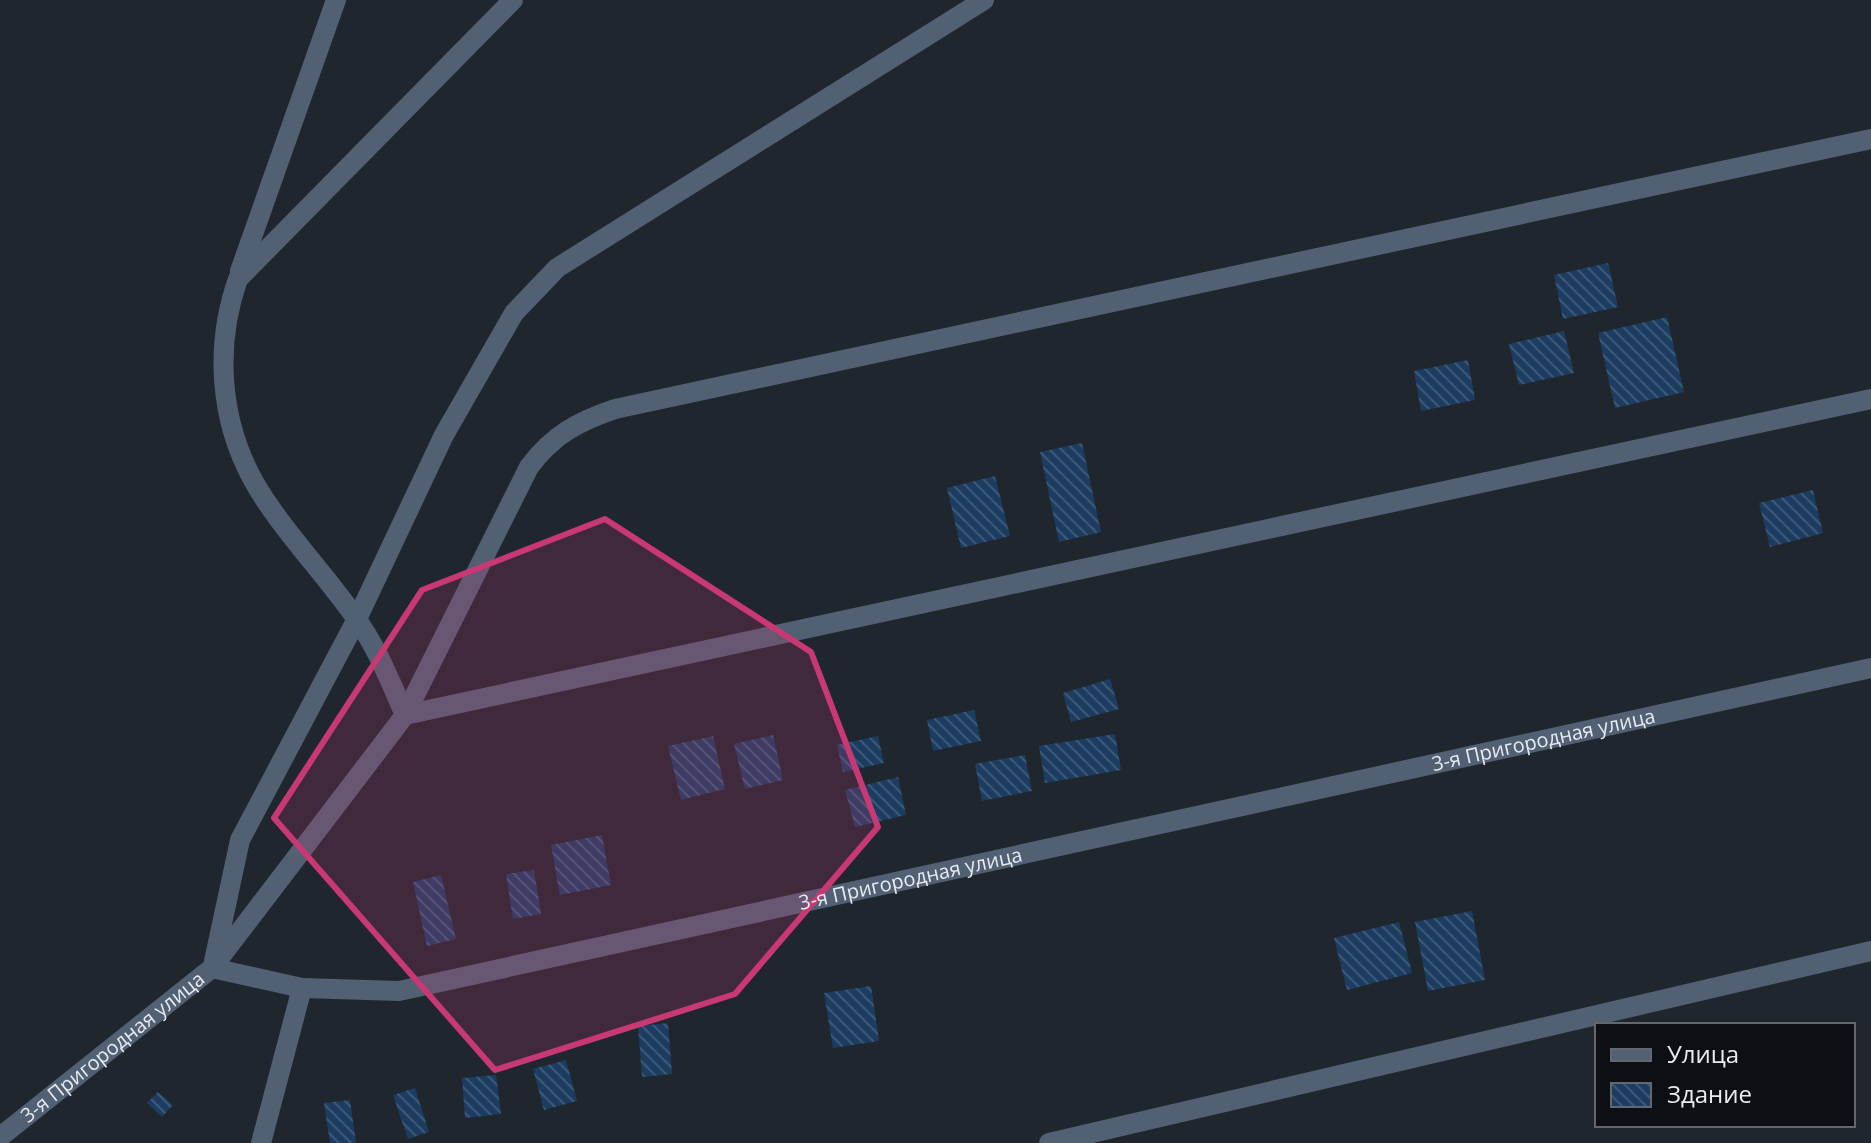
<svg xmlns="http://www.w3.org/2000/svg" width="1871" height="1143" font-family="'Open Sans',sans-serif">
<defs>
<pattern id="building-back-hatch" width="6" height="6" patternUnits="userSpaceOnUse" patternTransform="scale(2)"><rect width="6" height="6" fill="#1c3d61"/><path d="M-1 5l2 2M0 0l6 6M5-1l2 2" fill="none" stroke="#3d5978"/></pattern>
</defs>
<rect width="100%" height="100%" fill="#1f262e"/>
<g fill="url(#building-back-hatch)">
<polygon points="1608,263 1618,307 1563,319 1554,275"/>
<polygon points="1667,317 1684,392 1615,408 1598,333"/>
<polygon points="1564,331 1574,373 1519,385 1509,344"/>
<polygon points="1468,360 1475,400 1421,411 1414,371"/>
<polygon points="1082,443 1101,532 1059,542 1040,452"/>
<polygon points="995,476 1010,536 961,548 947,488"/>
<polygon points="1813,490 1823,533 1770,547 1759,503"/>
<polygon points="1110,679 1119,709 1071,722 1063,693"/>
<polygon points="974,710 981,741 933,751 927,720"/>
<polygon points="1115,734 1121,770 1045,783 1039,746"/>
<polygon points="773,735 783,780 745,789 734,744"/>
<polygon points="713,736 725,789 681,800 668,746"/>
<polygon points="878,736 884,763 843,772 837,745"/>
<polygon points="1025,755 1032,791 982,801 975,764"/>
<polygon points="898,777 906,815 855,827 845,790"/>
<polygon points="602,835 611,885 560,895 551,845"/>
<polygon points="534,870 541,914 513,919 506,874"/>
<polygon points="441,875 456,939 427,946 413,882"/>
<polygon points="1472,911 1485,980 1428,991 1415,922"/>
<polygon points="1399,922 1412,973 1347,990 1334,938"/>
<polygon points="871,986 879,1041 833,1048 824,993"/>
<polygon points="668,1023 672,1074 642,1077 638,1026"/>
<polygon points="566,1060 577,1101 544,1110 533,1069"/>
<polygon points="496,1075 501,1114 465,1118 462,1078"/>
<polygon points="415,1088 429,1132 408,1139 393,1095"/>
<polygon points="158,1092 173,1105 162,1117 147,1103"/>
<polygon points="350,1100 356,1143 330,1143 324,1103"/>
</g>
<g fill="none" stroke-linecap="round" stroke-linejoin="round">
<g stroke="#516072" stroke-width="20">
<path d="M513,0L238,279C215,344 219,418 253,480C277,524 325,574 355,617C377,647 390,681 405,715L1871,399"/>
<polyline points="240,271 336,0"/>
<polyline points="214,961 240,840 357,619 444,435 514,313 557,268 984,0"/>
<path d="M212,968L405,715L529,467C553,435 577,422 615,409L1871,139"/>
<path id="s1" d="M0,1137L212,968L302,988L399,991L1871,668"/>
<polyline points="261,1143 302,988"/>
<polyline points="1049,1143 1871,951"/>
</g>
</g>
<path fill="#c83872" fill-opacity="0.2" stroke="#c83872" stroke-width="6" stroke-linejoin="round" d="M605,519L811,652L878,827L735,994L495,1070L274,818L422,590Z"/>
<g text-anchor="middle" stroke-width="6" stroke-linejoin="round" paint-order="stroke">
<g font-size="20" fill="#e7ebf1" stroke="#0c0f13">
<text dy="7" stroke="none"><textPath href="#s1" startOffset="1632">3-я Пригородная улица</textPath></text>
<text dy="7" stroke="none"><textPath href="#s1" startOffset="984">3-я Пригородная улица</textPath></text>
<text dy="7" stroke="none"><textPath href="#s1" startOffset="144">3-я Пригородная улица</textPath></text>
</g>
</g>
<rect x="1595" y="1023" width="260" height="104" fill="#0c0f13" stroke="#64676c" stroke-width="2"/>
<rect x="1611" y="1049" width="40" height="12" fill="#516072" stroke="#64676c" stroke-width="2"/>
<text x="1667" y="1063" font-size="24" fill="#e7ebf1">Улица</text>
<rect x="1611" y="1083" width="40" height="24" fill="url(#building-back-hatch)" stroke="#64676c" stroke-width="2"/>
<text x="1667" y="1103" font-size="24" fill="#e7ebf1">Здание</text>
</svg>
